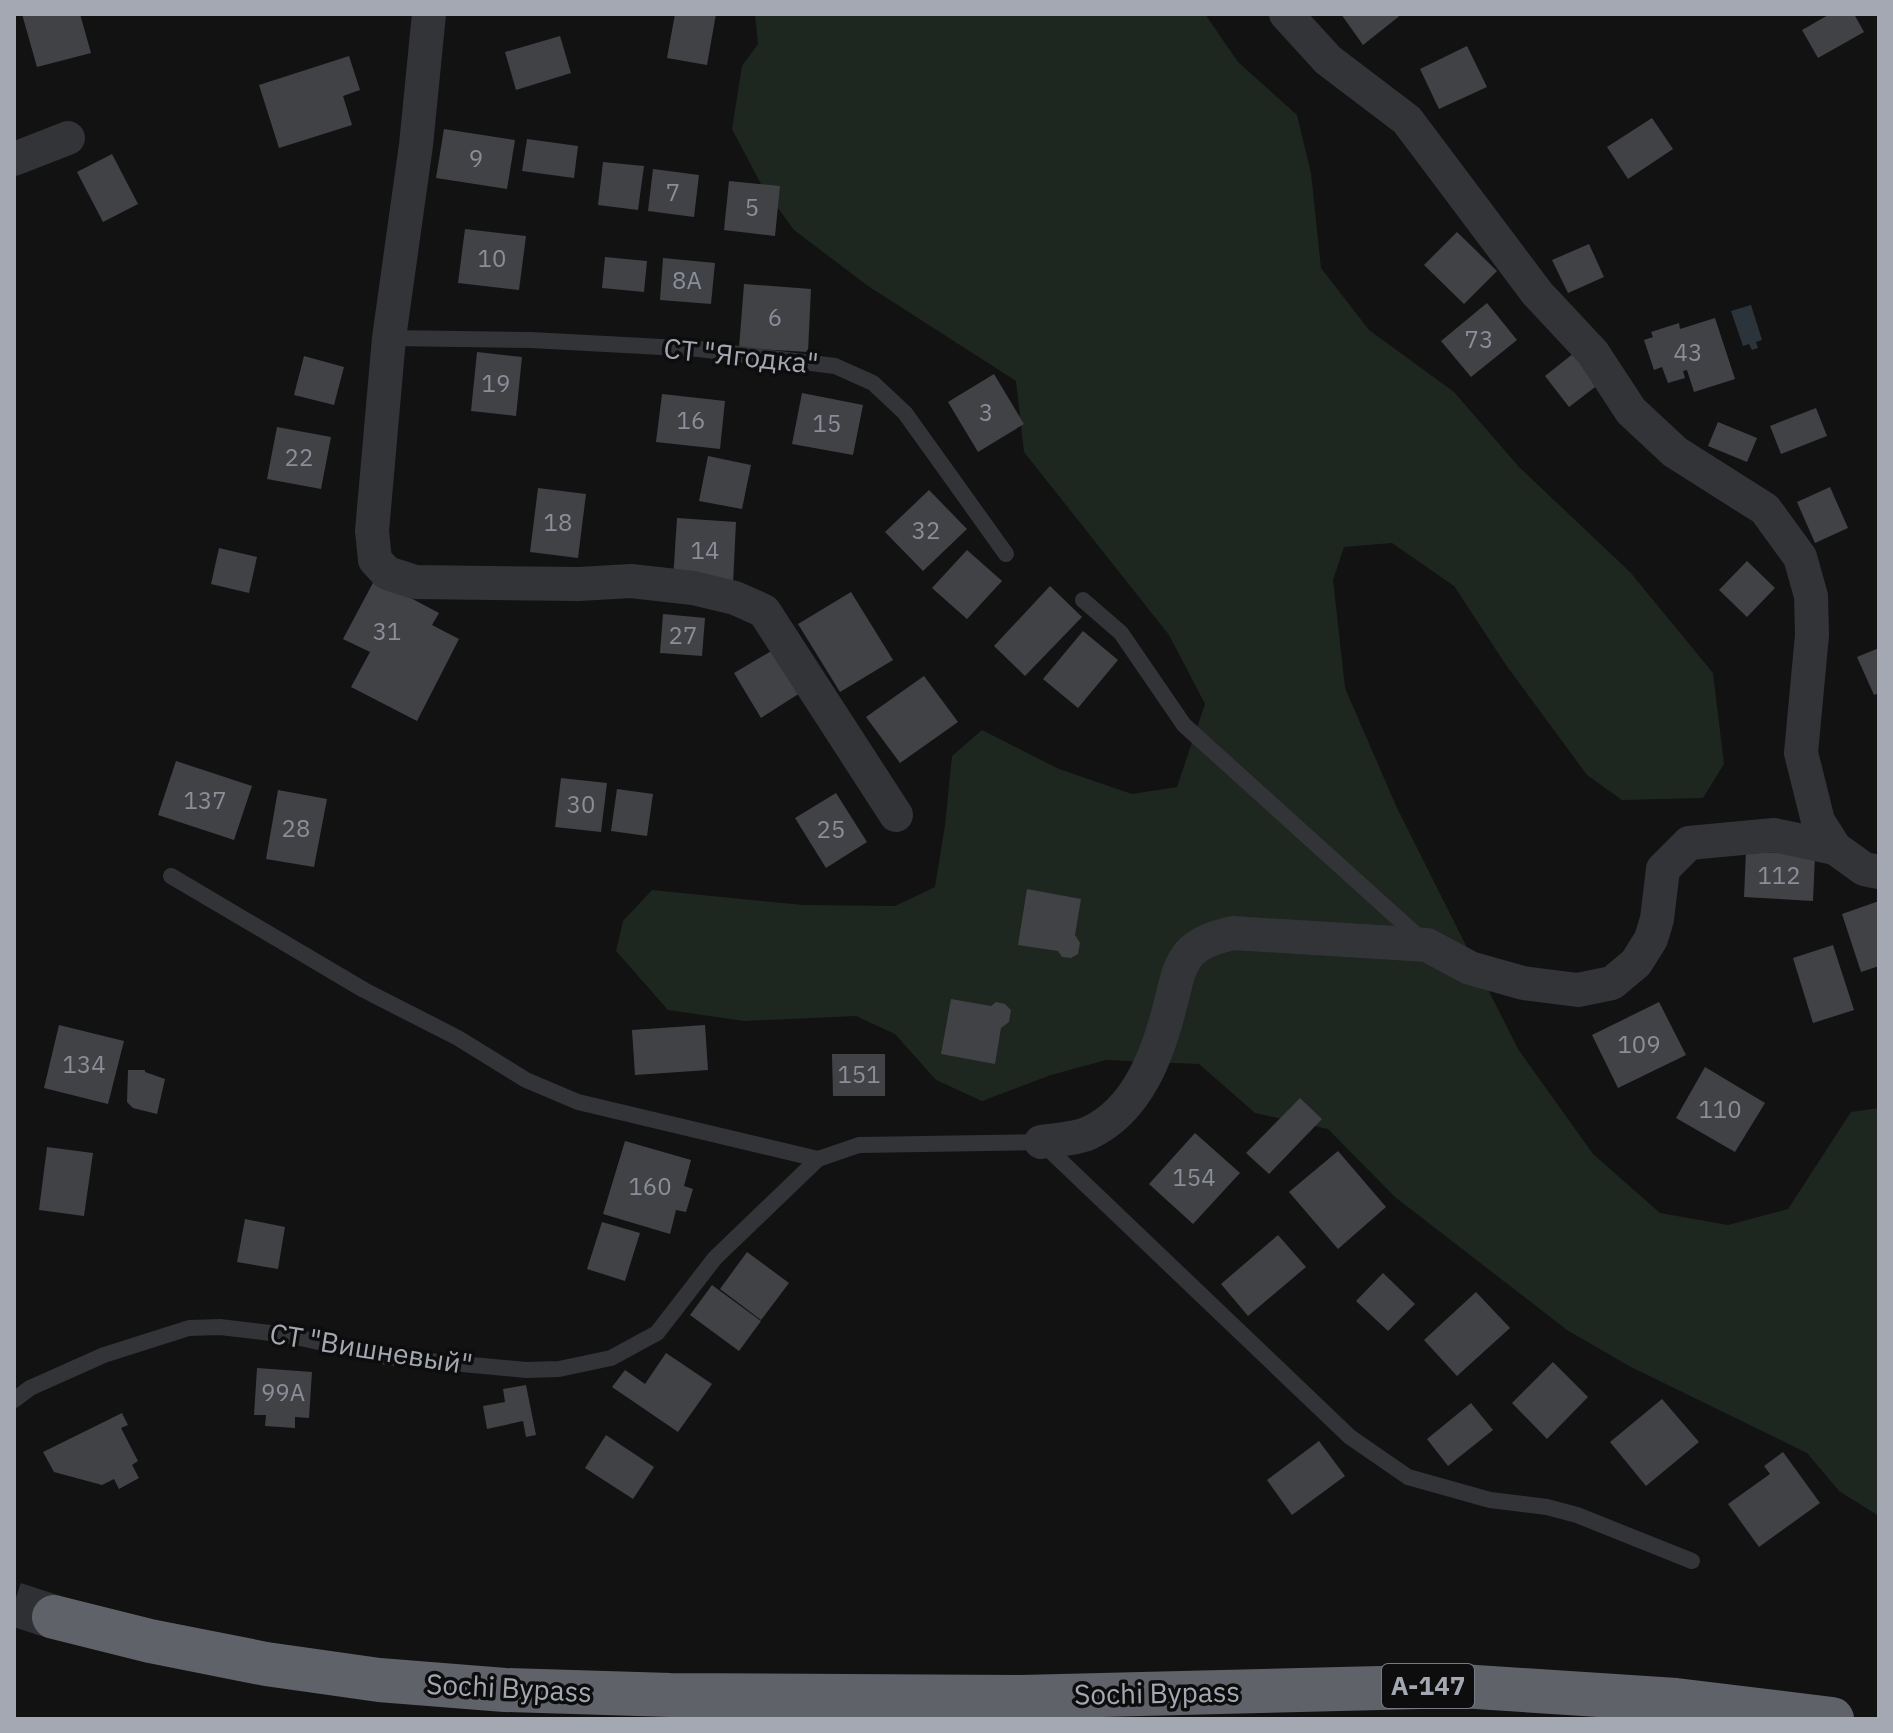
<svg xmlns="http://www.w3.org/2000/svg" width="1893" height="1733" font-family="'IBM Plex Sans',sans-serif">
<rect width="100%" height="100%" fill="#121213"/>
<polygon fill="#1e2620" points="755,14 1205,14 1238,62 1297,115 1311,173 1321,268 1369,330 1454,392 1519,467 1630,572 1713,673 1724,764 1703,798 1622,800 1587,775 1506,665 1454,586 1392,543 1344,547 1333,580 1345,688 1397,808 1518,1049 1593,1154 1660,1213 1728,1225 1788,1209 1851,1112 1879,1108 1879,1516 1839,1491 1807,1453 1629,1366 1567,1330 1395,1197 1328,1129 1255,1113 1199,1064 1106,1060 1051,1075 982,1101 936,1080 895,1034 856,1016 744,1021 668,1010 616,951 623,921 652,890 803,905 895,906 935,887 945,825 952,756 982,730 1059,769 1132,794 1177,787 1205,704 1169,635 1024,452 1016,381 868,286 794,230 762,186 732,129 742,66 758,44"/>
<polygon fill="#2c343b" points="1751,305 1762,340 1756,342 1758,348 1752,350 1749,344 1743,346 1731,311"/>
<g fill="#414246">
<polygon points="22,14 80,14 91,53 37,67"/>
<polygon points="675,14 716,14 707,65 667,58"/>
<polygon points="1341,14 1402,14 1363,45"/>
<polygon points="1830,14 1854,14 1864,32 1818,58 1802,30"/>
<polygon points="560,36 571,73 516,90 505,52"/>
<polygon points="1467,46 1487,87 1439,109 1420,69"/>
<polygon points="349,56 360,90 343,96 352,125 279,148 259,85"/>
<polygon points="1652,118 1673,149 1628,179 1607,147"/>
<polygon points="444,129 515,140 507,189 436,178"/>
<polygon points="527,139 578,146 574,178 522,171"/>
<polygon points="112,154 138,204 103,222 77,172"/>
<polygon points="603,162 644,166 638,210 598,205"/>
<polygon points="653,169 699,175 694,217 648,211"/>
<polygon points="729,181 780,186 775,236 724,230"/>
<polygon points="465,229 526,236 519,290 458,283"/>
<polygon points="1457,232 1497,271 1464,304 1424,265"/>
<polygon points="1589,244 1604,277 1568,293 1552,260"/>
<polygon points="605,257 647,261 644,292 602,288"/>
<polygon points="663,258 715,263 711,304 660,300"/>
<polygon points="744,284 811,289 808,352 739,348"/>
<polygon points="1487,303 1517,340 1471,377 1441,341"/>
<polygon points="1715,318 1735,379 1694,392 1687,370 1683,371 1685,378 1668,383 1662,367 1654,370 1644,340 1653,337 1651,332 1679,323 1680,329"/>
<polygon points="477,352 522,357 516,416 471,411"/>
<polygon points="1574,353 1599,384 1569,407 1545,376"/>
<polygon points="304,356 344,367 334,405 294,395"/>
<polygon points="994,374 1024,424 978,452 948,402"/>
<polygon points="802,393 863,405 853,455 792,444"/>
<polygon points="662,394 725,401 720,449 656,442"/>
<polygon points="1816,408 1827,436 1781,454 1770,426"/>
<polygon points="1718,422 1757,438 1747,462 1708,446"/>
<polygon points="277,427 331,437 321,489 267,479"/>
<polygon points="708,456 751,465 742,509 699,501"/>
<polygon points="1830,487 1848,528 1815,543 1797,502"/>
<polygon points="538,488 586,494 578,558 530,552"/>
<polygon points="929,490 967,529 923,571 885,532"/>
<polygon points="677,518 736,522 733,584 673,580"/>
<polygon points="219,548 257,557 249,593 211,584"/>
<polygon points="967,550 1002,581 967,619 932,588"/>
<polygon points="1747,561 1775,588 1747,617 1719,590"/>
<polygon points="375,579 439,613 432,625 459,639 417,721 351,687 370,652 343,639"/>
<polygon points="1050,586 1082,617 1025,676 994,646"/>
<polygon points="851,592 893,660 840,692 798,624"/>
<polygon points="663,614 705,618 702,656 660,653"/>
<polygon points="1083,631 1118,660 1078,708 1043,679"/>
<polygon points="1879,648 1879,693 1874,695 1857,657"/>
<polygon points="773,650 800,693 761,718 734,673"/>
<polygon points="924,676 958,722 900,763 866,717"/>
<polygon points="176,761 252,786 234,840 158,815"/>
<polygon points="561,778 607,783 601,832 555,827"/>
<polygon points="617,789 653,794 647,836 611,831"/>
<polygon points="278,790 327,799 314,867 266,859"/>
<polygon points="836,793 867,842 826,868 795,818"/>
<polygon points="1746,851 1815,855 1813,901 1744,897"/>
<polygon points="1027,889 1081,899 1075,935 1080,943 1078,954 1071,958 1062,957 1058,951 1018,945"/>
<polygon points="1879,901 1879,966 1861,972 1842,914"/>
<polygon points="1833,945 1854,1010 1813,1023 1793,958"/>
<polygon points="951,999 991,1006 996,1002 1005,1004 1011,1010 1009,1022 1001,1028 995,1064 941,1054"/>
<polygon points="1659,1002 1686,1055 1618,1088 1592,1035"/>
<polygon points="59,1025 124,1041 108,1104 44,1088"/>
<polygon points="705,1025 708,1070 635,1075 632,1030"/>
<polygon points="832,1054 885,1054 885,1096 833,1096"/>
<polygon points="1705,1067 1765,1103 1735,1152 1676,1118"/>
<polygon points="128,1070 145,1070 145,1072 165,1079 157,1114 133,1108 127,1102"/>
<polygon points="1300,1098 1322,1119 1269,1174 1246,1153"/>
<polygon points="1195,1133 1240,1173 1193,1224 1149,1184"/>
<polygon points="625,1141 691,1160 684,1186 693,1189 686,1212 676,1210 670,1234 603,1214"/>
<polygon points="47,1147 93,1153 84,1216 39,1210"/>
<polygon points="1338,1151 1386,1207 1338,1249 1289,1192"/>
<polygon points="245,1219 285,1227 278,1269 237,1262"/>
<polygon points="602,1222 640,1233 625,1281 587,1269"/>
<polygon points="1278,1235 1306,1267 1248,1316 1221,1284"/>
<polygon points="747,1252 789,1283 761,1320 720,1289"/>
<polygon points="1383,1273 1415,1304 1388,1331 1356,1301"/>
<polygon points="712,1285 761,1321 739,1351 690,1315"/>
<polygon points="1476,1292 1510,1328 1457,1376 1424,1340"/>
<polygon points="666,1353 712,1384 678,1432 612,1387 625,1370 645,1384"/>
<polygon points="1553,1362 1588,1397 1547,1439 1512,1403"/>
<polygon points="257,1368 312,1372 309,1418 295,1417 295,1428 265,1426 266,1415 254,1415"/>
<polygon points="526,1385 536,1435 526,1437 523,1421 487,1429 483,1406 505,1402 503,1389"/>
<polygon points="1662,1399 1699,1442 1646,1486 1610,1442"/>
<polygon points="1471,1403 1493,1430 1448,1466 1427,1439"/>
<polygon points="122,1413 128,1425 121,1428 138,1461 132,1465 139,1478 119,1489 114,1479 102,1485 54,1472 43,1452"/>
<polygon points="606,1435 654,1467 633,1499 585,1468"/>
<polygon points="1319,1441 1345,1476 1292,1515 1267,1480"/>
<polygon points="1783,1452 1820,1503 1759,1547 1728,1504 1770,1474 1764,1466"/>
</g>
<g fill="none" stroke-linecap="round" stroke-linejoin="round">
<polyline stroke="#2f3033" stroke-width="44" stroke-dasharray="44 22" stroke-linecap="butt" points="14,1604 54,1617"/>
<g stroke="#333438" stroke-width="16">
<polyline points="389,338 531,340 699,349 835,366 873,383 905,413 1006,554"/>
<polyline points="1083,600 1121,633 1184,725 1422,940"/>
<polyline points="171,876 364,990 458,1038 526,1080 578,1102 818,1159"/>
<polyline points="14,1400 30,1388 104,1355 189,1328 220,1327 287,1335 386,1357 526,1370 559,1369 611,1358 657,1333 715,1258 818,1159 859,1145 1041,1142 1350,1437 1408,1477 1490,1500 1547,1507 1577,1515 1692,1561"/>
</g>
<g stroke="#333438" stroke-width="34">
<polyline points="429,14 416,145 389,338 372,531 375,560 387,573 415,582 579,584 631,581 693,588 735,598 764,611 896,815"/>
<polyline points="1286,14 1328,60 1407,120 1537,293 1593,353 1631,411 1675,452 1765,509 1800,557 1811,596 1812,635 1801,753 1818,821 1835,848 1864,869 1879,872"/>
<polyline points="14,159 68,138"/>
<path d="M1041,1142C1055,1140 1076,1139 1089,1133C1138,1110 1158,1054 1170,1006C1175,989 1177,968 1189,954C1200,941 1217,937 1233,933L1427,945L1470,968L1523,983L1578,990L1612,983L1636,963L1651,939L1657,919L1663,869L1689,843L1774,835L1835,848"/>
</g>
<polyline stroke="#606269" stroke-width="44" points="54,1617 150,1641 266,1664 379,1680 505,1690 670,1695 1021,1697 1461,1686 1676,1700 1832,1719"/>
</g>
<g text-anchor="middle" stroke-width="7" stroke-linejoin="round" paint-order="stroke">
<g font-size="24" fill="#8b8e98">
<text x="476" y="167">9</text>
<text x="673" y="201">7</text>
<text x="752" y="216">5</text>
<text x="492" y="267">10</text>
<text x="687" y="289">8А</text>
<text x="775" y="326">6</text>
<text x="1479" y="348">73</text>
<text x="1688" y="361">43</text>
<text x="496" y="392">19</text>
<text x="986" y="421">3</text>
<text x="691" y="429">16</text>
<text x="827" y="432">15</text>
<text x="299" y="466">22</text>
<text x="558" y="531">18</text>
<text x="926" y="539">32</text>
<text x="705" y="559">14</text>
<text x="387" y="640">31</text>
<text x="683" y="644">27</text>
<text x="205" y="809">137</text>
<text x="581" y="813">30</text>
<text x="296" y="837">28</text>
<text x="831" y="838">25</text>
<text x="1779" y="884">112</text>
<text x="1639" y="1053">109</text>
<text x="84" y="1073">134</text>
<text x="859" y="1083">151</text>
<text x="1720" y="1118">110</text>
<text x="1194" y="1186">154</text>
<text x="650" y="1195">160</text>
<text x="283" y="1401">99А</text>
</g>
<rect fill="#0d0d0e" stroke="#777a82" stroke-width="2" x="1382" y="1664" width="92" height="44" rx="6"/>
<g font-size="26" font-weight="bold" fill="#a4a8b3">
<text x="1428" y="1695">А-147</text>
</g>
<g font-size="28" fill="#a4a8b3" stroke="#0d0d0e">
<text transform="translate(741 356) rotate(6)" y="10">СТ "Ягодка"</text>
<text transform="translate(371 1349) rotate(9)" y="10">СТ "Вишневый"</text>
<text transform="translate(509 1688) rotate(3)" y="10">Sochi Bypass</text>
<text transform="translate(1157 1693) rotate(-1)" y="10">Sochi Bypass</text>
</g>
</g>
<rect width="1893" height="1733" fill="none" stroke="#a4a8b3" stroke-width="32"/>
</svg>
